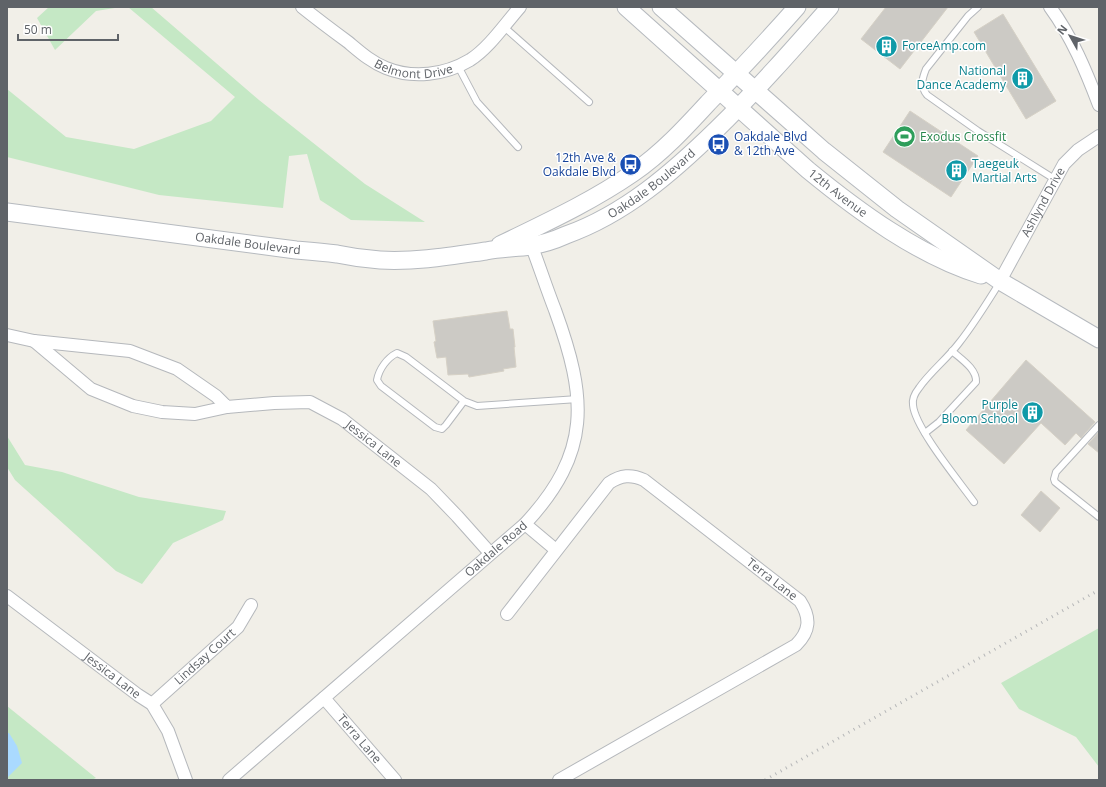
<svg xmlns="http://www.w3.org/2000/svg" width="1106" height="787" font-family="'Open Sans',sans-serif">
<rect width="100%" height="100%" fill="#f1efe8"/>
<g fill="#c5e8c5">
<polygon points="49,7 121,7 96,11 55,50 37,18"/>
<polygon points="128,7 151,7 259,100 365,184 425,222 351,220 320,200 307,154 289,156 283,208 159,195 7,157 7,89 66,137 134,149 211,121 235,97"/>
<polygon points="7,436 25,465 62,472 139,497 226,511 223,520 173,543 142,584 116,571 15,480 7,467"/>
<polygon points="1099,628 1099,767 1076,737 1019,709 1001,683"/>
<polygon points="7,706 96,778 91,780 7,780"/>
</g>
<polygon fill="#aadaff" points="7,733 9,733 17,746 22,763 7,778"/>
<g fill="#cccac5" stroke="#d6d1c6">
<polygon points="886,7 948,7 900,69 861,39"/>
<polygon points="1003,14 1056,101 1026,119 974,32"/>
<polygon points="910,111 978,156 951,197 883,152"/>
<polygon points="507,311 510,329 513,329 515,347 514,347 516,367 503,369 504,371 469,377 468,374 448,375 446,357 437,358 434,342 436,341 433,321"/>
<polygon points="1026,360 1095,422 1081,438 1076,433 1065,445 1041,423 1004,464 966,430"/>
<polygon points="1099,432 1099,453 1088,444"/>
<polygon points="1041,491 1060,508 1040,532 1021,515"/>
</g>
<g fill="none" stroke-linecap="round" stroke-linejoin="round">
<defs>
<g id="lane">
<path d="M978,7L968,16L926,69C922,79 920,86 927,95L978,131L1056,180"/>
<polyline points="503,26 589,102"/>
<polyline points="458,66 477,102 518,147"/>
<path d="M464,401L446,425L442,429L435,427L381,386L377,380C379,369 387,358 397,353L406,357L464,401L477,406L578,399"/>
<polyline points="1099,425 1056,472 1054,479 1055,482 1099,517"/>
<path d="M925,433L939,422L976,382C977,369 961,359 952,351"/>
<path d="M974,502C959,481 915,428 913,405C912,399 915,393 919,388C930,372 947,359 959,343C974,324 987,303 1000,282"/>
</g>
<g id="street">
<path id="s1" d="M302,7C317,19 333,31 348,42C360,52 371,62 386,68C413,79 445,75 470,60C489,48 505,24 520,7"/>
<path d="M1050,7C1072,37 1086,71 1099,105"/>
<path id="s2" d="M1000,281L1064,164L1078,150L1099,136"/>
<path id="s3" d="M7,335L34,341L130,351L177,369L216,396L227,407L274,403L310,402L342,419L431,489L457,516L490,553"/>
<polyline points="34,341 91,389 133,406 162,412 195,414 227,407"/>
<polyline points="525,524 556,550"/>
<path id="s4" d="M7,596L138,695L152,704L168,731L186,780"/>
<path id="s5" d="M507,614L609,483C621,475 631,474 644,480L800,601C811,618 810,631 796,645L559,780"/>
<path id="s6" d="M324,698L395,780"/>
<path id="s7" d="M152,704L238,627L251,605"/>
<path id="s8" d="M229,780L525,524C592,452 587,398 555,310C546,287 538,262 529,239"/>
</g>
<g id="secondary">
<path id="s9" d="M626,7L808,170C858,211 919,256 981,275"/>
<polyline points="661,7 824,151 897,209 1000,281 1099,339"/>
<path id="s10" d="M7,212L296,250C309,251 323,252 337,254C351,257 365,259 380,260C416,262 451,256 486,251C501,248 516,248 530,246C542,244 555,240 566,235C625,214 673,172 717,129C757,90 793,49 830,7"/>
<path d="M500,245C545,223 591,202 633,173C662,153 685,128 708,103C739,71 768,40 797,7"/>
</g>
</defs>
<use href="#lane" stroke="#b5b8bc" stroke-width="8"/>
<use href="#street" stroke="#b5b8bc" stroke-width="14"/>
<use href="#secondary" stroke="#b6babf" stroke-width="19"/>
<use href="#lane" stroke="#fff" stroke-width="6"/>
<use href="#street" stroke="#fff" stroke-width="12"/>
<use href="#secondary" stroke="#fff" stroke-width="17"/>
<polyline stroke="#b6b7b8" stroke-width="3" stroke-dasharray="1 5" stroke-linecap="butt" points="765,780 1099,590"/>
</g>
<defs>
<symbol id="building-disc" viewBox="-11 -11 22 22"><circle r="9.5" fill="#0f9aa8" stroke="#fff"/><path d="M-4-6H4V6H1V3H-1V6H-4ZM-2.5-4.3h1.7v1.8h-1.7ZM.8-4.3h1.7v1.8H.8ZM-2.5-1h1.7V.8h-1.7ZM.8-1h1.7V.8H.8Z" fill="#fff"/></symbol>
<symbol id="stadium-disc" viewBox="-11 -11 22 22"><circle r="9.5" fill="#2e9e5b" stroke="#fff"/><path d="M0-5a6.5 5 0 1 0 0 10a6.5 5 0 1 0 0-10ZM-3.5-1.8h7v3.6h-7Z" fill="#fff"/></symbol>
<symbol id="bus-disc" viewBox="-11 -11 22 22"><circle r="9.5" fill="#1a4fb4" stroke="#fff"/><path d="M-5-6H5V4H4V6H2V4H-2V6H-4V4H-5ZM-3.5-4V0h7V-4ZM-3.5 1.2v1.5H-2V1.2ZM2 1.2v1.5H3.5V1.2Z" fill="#fff"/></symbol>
</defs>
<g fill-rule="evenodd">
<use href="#building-disc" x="874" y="34" width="25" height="25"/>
<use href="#building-disc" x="1010" y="66" width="25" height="25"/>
<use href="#stadium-disc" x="892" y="124" width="25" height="25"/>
<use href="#bus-disc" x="706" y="132" width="25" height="25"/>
<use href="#bus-disc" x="618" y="152" width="25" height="25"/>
<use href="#building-disc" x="944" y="158" width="25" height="25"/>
<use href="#building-disc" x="1020" y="400" width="25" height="25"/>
</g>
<g text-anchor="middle" stroke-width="3" stroke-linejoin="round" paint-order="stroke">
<g font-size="12" fill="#0d838f" stroke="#fff" text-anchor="start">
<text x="902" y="50">ForceAmp.com</text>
<text x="1006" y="75" text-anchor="end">National<tspan x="1006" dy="14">Dance Academy</tspan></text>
<text x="972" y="168">Taegeuk<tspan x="972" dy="14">Martial Arts</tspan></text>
<text x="1018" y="409" text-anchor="end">Purple<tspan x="1018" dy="14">Bloom School</tspan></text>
</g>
<g font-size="12" fill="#5f6368" stroke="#fff">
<text dy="4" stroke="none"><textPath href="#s1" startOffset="132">Belmont Drive</textPath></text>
<text dy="4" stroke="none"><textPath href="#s10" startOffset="665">Oakdale Boulevard</textPath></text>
<text dy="4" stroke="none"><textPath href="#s9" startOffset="282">12th Avenue</textPath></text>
<text dy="4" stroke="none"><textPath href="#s2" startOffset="90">Ashlynd Drive</textPath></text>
<text dy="4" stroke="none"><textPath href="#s10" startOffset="243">Oakdale Boulevard</textPath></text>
<text dy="4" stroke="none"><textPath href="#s3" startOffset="397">Jessica Lane</textPath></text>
<text dy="4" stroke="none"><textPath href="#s8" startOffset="353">Oakdale Road</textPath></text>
<text dy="4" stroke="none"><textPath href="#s5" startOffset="365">Terra Lane</textPath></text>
<text dy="4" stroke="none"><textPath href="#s7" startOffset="71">Lindsay Court</textPath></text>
<text dy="4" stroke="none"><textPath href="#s4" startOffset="132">Jessica Lane</textPath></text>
<text dy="4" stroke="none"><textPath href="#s6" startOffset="54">Terra Lane</textPath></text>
</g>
<g font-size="12" fill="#164399" stroke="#fff" text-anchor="start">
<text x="734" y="141">Oakdale Blvd<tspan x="734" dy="14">&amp; 12th Ave</tspan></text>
<text x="616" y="162" text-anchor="end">12th Ave &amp;<tspan x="616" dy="14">Oakdale Blvd</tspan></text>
</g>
<g font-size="12" fill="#27864d" stroke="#fff" text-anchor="start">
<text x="920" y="141">Exodus Crossfit</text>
</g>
</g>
<rect width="1106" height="787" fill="none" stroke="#5f6368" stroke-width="16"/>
<g transform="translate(1070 36) rotate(309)" stroke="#ffffff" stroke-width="3" paint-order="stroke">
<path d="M0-3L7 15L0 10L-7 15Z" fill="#5f6368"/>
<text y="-6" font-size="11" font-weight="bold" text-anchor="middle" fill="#5f6368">N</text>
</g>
<path d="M18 34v6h100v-6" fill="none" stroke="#5f6368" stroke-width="2"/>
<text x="24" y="34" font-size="12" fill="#5f6368" stroke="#ffffff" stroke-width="3" paint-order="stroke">50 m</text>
</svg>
